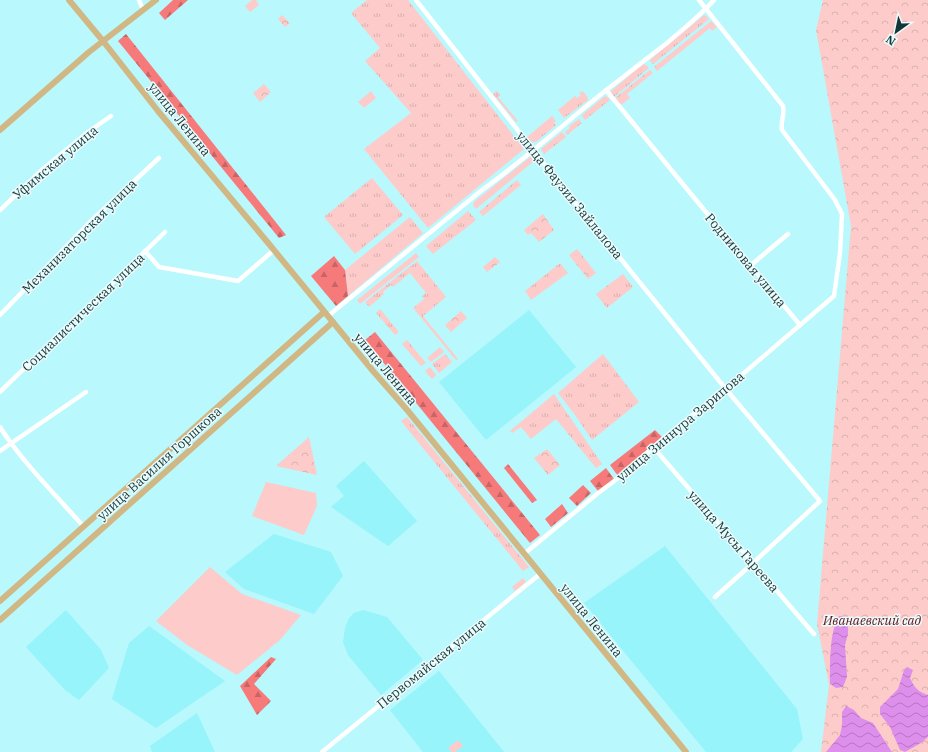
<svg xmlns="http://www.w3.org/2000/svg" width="928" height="752" font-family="'IBM Plex Serif',serif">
<defs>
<pattern id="grass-tufts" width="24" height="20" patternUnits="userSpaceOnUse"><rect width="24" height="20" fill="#fdccca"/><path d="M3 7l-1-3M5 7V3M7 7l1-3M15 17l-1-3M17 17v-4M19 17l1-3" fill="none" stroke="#d8b0ae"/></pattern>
<pattern id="forest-firs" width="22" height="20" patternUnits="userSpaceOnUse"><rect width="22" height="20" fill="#f77a7b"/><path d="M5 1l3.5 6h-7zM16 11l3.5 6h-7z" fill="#c76566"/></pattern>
<pattern id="park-crowns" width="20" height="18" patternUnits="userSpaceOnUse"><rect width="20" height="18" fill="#fdccca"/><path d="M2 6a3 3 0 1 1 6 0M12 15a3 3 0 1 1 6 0" fill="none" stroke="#d8b0ae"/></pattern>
<pattern id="water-waves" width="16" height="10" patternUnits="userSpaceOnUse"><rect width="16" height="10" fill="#de8fec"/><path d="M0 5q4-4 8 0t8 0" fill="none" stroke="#b376c0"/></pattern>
</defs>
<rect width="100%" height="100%" fill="#b9f8fc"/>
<g fill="#96f4fa">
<polygon points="529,310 576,367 486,440 439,382"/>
<polygon points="364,461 417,521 388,546 331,507 344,496 336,486"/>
<polygon points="274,534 331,552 343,576 314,614 244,589 225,572"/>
<polygon points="665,546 797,709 803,739 791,752 706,752 584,603"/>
<polygon points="66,610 101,650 109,668 79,700 65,690 26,647"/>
<polygon points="363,610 387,617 423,660 381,695 348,655 343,642 345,628 349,618 354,613"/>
<polygon points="149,626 225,681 156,728 112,699 129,643"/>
<polygon points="439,671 504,752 423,752 390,710"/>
<polygon points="197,713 215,752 152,752 150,746"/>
</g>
<g fill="url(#grass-tufts)">
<polygon points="367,0 408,0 524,149 428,228 364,149 411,113 365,61 380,48 351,13"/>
<polygon points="704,15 706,16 709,19 653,64 650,61 651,59"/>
<polygon points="711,21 717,27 712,31 710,28 657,71 654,67"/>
<polygon points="643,64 646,65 649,68 614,97 611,93 611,91"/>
<polygon points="650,70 653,73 627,94 630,98 621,105 615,98"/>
<polygon points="496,91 497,91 500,95 498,97 518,121 516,122 493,94"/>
<path d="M582,91C585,93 588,96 588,100L564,118L558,110L575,96L577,98L581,95L579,93Z"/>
<polygon points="605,96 607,97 610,100 585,120 582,116 583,114"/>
<polygon points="552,116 556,121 554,123 556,125 536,142 532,142 527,137"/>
<polygon points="579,119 582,123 567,135 565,132 570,128 569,126"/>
<polygon points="562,132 566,137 544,154 541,149"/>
<polygon points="530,157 533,157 535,160 476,209 473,205 474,202"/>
<polygon points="372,178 403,215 355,254 324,217"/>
<polygon points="517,180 521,185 483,216 479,212"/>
<polygon points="468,211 476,220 433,254 426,246"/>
<polygon points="410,217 423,233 348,296 345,270"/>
<polygon points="416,253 419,257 360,304 357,300"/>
<polygon points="417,261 446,297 423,316 458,359 456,360 413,308 424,299 422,296 426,293 410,273 393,287 391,285 383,292 384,294 369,307 365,302"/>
<polygon points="560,263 568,273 531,300 525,291"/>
<polygon points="623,274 633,287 607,308 596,294"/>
<polygon points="380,309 399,332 395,335 376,313"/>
<polygon points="407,340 426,363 421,366 402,344"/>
<polygon points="440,347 444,352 431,362 427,358"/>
<polygon points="445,354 452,362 439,373 432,364"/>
<polygon points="603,354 639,402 592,440 575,415 558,393"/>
<polygon points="430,367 436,375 432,379 425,371"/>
<polygon points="554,394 602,464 596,468 556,419 531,439 521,427 512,433 510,431"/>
<polygon points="407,417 529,567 523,571 401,421"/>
<polygon points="523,578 526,582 515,591 512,587"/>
</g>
<g fill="url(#forest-firs)">
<polygon points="173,0 188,0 165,20 159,13"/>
<polygon points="126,34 286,235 279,238 118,41"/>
<polygon points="334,256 345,270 348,296 336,306 311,276"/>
<polygon points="375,332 540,535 530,543 365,340"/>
<polygon points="655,430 662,437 618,476 610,465"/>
<polygon points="508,464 537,500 532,503 504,468"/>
<polygon points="606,468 614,479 598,491 590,481"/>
<polygon points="583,485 591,493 577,506 569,498"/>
<polygon points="562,504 568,513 551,527 545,519"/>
<polygon points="271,657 276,659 254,684 271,701 257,715 240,686"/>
</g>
<g fill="url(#park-crowns)">
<polygon points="823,0 928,0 928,752 821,752 829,685 817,624 851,226 816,30"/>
<polygon points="282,15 290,23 285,27 278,19"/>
<polygon points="264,84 271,92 260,102 253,93"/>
<polygon points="543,214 554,230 539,242 531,233 528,235 524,230"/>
<polygon points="577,249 596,273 588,279 569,255"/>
<polygon points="495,257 500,262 487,272 483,267"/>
<polygon points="461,311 467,318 451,332 445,325"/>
<polygon points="309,437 317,475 276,466"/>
<polygon points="547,449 560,465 548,475 534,458"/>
</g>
<g fill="#fdccca">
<polygon points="252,0 256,0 259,5 250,12 245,6"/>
<polygon points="371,91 376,98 364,108 358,102"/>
<polygon points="266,482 316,493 317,506 304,535 252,516"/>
<polygon points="210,567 242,594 301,615 280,640 237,675 187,645 156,621"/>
<polygon points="458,740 463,746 455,752 452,752 448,748"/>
</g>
<g fill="url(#water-waves)">
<path d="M839,616L848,617V634L845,645L847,677L843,687L836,688L830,684C830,666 829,632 839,616Z"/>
<path d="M907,667L913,670L910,678C914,687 918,692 928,695V737L921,743L905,752L900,750L890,727L880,714V707L898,689L904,670Z"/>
<polygon points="846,706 854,710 861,718 873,723 892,752 826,752 840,735 842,725 842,712"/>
</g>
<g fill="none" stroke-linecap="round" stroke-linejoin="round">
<g stroke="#fff" stroke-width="4.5">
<polyline points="139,0 143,10"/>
<polyline points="416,0 545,165 725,388 820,501 753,563 715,597"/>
<polyline points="606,90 691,194 800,325"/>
<polyline points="0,210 43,169 88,132 111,116"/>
<polyline points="145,251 159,267 238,281 274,250"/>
<polyline points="751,265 788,234"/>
<polyline points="0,315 91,221 159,158"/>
<path d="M328,316L482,190C525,159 564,124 605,91C626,75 646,59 667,43C683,29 700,16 714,0"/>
<polyline points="0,392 165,232"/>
<path d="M0,427C23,463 55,494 83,526"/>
<polyline points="654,448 814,634"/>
<polyline points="0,451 86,392"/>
<path d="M524,554L597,494L617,479L665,437L730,385L834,296L840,253L842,214L835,200L782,130C780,121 785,116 783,106L699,0"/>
<polyline points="322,752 397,691 540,574"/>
</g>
<g stroke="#d0b784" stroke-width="6">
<polyline points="69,0 103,41 158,111 269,244 373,371 408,411 686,752"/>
<polyline points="0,130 89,52 156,0"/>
<polyline points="0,601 324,312"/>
<polyline points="0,620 333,322"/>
</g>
</g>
<g text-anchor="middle" stroke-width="3" stroke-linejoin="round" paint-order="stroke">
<g font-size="13" fill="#133638" stroke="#ecfbfc">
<text transform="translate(180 119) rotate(51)" y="5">улица Ленина</text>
<text transform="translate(55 162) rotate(-40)" y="5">Уфимская улица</text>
<text transform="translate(570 195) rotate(51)" y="5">улица Фаузия Зайлалова</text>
<text transform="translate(79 236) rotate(-45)" y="5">Механизаторская улица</text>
<text transform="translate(746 260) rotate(50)" y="5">Родниковая улица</text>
<text transform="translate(83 312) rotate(-44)" y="5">Социалистическая улица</text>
<text transform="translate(386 369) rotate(50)" y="5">улица Ленина</text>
<text transform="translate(680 426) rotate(-40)" y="5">улица Зиннура Зарипова</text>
<text transform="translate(159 463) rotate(-42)" y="5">улица Василия Горшкова</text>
<text transform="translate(734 541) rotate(49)" y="5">улица Мусы Гареева</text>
<text transform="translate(592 620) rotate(51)" y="5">улица Ленина</text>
<text transform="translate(431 663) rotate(-39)" y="5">Первомайская улица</text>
</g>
<g font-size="13" font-style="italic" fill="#61141a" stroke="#ecfbfc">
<text x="872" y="625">Иванаевский сад</text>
</g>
</g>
<g transform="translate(896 32) rotate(213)" stroke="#ecfbfc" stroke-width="3" paint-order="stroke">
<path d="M0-3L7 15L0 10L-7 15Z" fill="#133638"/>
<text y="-6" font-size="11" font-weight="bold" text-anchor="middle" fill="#133638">N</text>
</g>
</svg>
